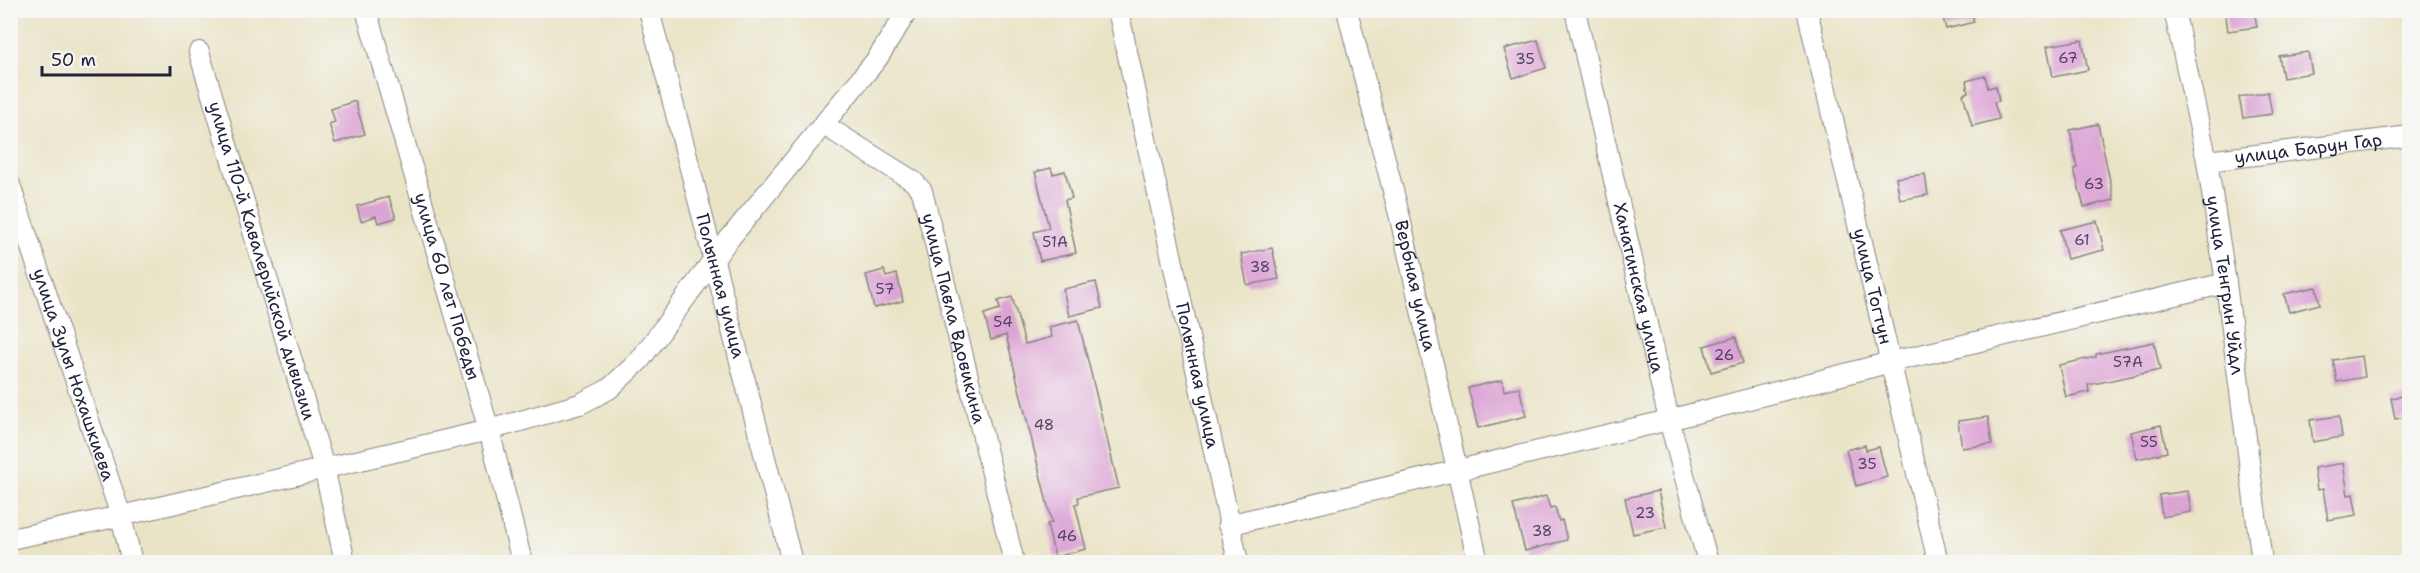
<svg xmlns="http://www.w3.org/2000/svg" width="2420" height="573" font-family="'Shantell Sans',sans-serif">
<rect width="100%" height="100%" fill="#f6f6f2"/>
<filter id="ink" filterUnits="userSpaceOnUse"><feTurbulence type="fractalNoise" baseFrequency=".0167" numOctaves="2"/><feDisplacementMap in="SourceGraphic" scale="12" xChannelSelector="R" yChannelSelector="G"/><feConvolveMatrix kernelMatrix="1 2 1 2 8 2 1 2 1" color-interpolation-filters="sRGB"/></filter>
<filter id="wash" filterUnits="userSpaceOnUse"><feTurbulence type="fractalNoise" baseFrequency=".008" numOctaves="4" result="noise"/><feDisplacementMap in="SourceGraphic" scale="24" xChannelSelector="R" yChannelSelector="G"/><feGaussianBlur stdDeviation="1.35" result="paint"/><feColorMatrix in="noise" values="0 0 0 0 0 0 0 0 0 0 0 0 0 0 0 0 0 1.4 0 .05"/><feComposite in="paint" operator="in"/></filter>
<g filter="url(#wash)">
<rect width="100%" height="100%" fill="#eae4c7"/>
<g id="blocks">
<g fill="#dca3d5">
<polygon points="1941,10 1971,10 1974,22 1946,29"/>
<polygon points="2225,10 2254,10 2257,27 2228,31"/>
<polygon points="1538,40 1546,68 1513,78 1504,49"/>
<polygon points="2082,40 2088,70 2053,77 2047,46"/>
<polygon points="2308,52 2312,73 2283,78 2279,56"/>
<polygon points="1985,76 1988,88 1996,86 1999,101 1994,102 1999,119 1972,126 1963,94 1968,92 1966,81"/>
<polygon points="2268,92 2272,114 2243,118 2239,97"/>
<polygon points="355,101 365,134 335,143 329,124 335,122 331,109"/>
<polygon points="2098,124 2114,200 2084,207 2074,169 2077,168 2070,130"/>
<polygon points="1051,168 1053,174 1065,171 1072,198 1065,200 1076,253 1040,261 1034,232 1049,228 1035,172"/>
<polygon points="1925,174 1928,195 1900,200 1896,178"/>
<polygon points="389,197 396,218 378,223 376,216 361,221 357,206"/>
<polygon points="2097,221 2104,250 2067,259 2060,230"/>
<polygon points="1272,248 1279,279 1247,285 1241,254"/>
<polygon points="884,270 886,277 897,274 903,301 874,308 866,275"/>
<polygon points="1096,282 1102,308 1069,316 1063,289"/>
<polygon points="2316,287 2320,304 2289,312 2284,294"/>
<polygon points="1012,297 1025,344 1052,337 1049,327 1078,320 1119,488 1078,497 1079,503 1075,504 1086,549 1055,557 1047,524 1052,523 1006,335 991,340 984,314 1000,309 998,301"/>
<polygon points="1736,337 1743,363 1711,372 1704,346"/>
<polygon points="2154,342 2160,370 2088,385 2089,392 2066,397 2059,365 2096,357 2096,354"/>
<polygon points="2362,356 2365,377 2337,382 2333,360"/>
<polygon points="1502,380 1504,391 1519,387 1526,416 1478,428 1468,388"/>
<polygon points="2409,395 2409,417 2395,419 2391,398"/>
<polygon points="2339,416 2342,437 2313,442 2310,420"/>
<polygon points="1988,417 1992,444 1962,448 1958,421"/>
<polygon points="2161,425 2167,452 2137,459 2131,432"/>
<polygon points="1865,445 1866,450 1879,447 1887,477 1856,486 1846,450"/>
<polygon points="2343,463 2348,495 2353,494 2357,515 2328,520 2323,489 2317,490 2314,468"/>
<polygon points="1658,491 1666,527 1633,534 1625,498"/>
<polygon points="2188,491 2191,512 2162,517 2159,495"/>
<polygon points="1546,496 1550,508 1555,507 1559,521 1562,520 1567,540 1525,551 1513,505"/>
</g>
</g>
</g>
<g filter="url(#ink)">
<use href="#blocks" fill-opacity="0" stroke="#868381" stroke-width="1.5"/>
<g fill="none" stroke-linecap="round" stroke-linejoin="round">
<defs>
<g id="minor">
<path id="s1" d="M366,10L489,430L522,562"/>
<path id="s2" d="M649,10L792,562"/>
<path id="s3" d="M1118,10L1238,562"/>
<path id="s4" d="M1347,10L1400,218L1478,562"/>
<path id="s5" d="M1575,10L1669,420L1708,562"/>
<path id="s6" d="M1807,10L1938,562"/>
<path id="s7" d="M2174,10L2207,161L2226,283L2262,562"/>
<path id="s8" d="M199,52L324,467L345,562"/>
<path id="s9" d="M824,125L913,181L922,191L1014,562"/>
<path id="s10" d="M2207,161L2410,136"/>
<path id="s11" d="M10,185L121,516L132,562"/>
<polyline points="1228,525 1669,420 1891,362 2226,283"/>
<polyline points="10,539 121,516 489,430 580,404 609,389 640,360 725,244 877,59 908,10"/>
</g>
</defs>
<use href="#minor" stroke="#868381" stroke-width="22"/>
<use href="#minor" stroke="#fff" stroke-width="20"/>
</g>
</g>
<g text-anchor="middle" stroke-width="6" stroke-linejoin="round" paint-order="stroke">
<g font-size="15" fill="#504262">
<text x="2068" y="63">67</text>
<text x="1525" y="64">35</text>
<text x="2094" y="189">63</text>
<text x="2082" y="245">61</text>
<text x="1055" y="247">51А</text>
<text x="1260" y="272">38</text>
<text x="885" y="294">57</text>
<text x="1003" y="327">54</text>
<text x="1724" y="360">26</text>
<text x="2128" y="367">57А</text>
<text x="1044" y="430">48</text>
<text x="2149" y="447">55</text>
<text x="1867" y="469">35</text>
<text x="1645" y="518">23</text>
<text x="1542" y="536">38</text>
<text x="1067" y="541">46</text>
</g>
<g font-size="18" fill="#22223b" stroke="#f6f6f2">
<text dy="6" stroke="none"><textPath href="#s10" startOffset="102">улица Барун Гар</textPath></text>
<text dy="6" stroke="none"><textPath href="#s8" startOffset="218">улица 110-й Кавалерийской дивизии</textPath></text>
<text dy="6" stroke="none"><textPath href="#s7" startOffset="280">улица Тенгрин Уйдл</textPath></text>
<text dy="6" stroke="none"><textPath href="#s1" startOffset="288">улица 60 лет Победы</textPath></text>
<text dy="6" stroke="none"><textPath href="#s2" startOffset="285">Полынная улица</textPath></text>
<text dy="6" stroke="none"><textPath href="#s4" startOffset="284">Вербная улица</textPath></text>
<text dy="6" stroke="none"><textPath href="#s6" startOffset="284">улица Тогтун</textPath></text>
<text dy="6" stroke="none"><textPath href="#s5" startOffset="285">Ханатинская улица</textPath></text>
<text dy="6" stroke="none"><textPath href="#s9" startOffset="250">улица Павла Вдовикина</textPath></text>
<text dy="6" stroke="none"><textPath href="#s11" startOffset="200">улица Зулы Нохашкиева</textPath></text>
<text dy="6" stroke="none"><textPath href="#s3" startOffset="374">Полынная улица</textPath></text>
</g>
</g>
<rect width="2420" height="573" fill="none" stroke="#f6f6f2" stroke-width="36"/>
<path d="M42 66v9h128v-9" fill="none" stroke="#22223b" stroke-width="3"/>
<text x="51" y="66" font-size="18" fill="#22223b" stroke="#f6f6f2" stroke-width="4.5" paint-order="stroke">50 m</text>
</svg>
